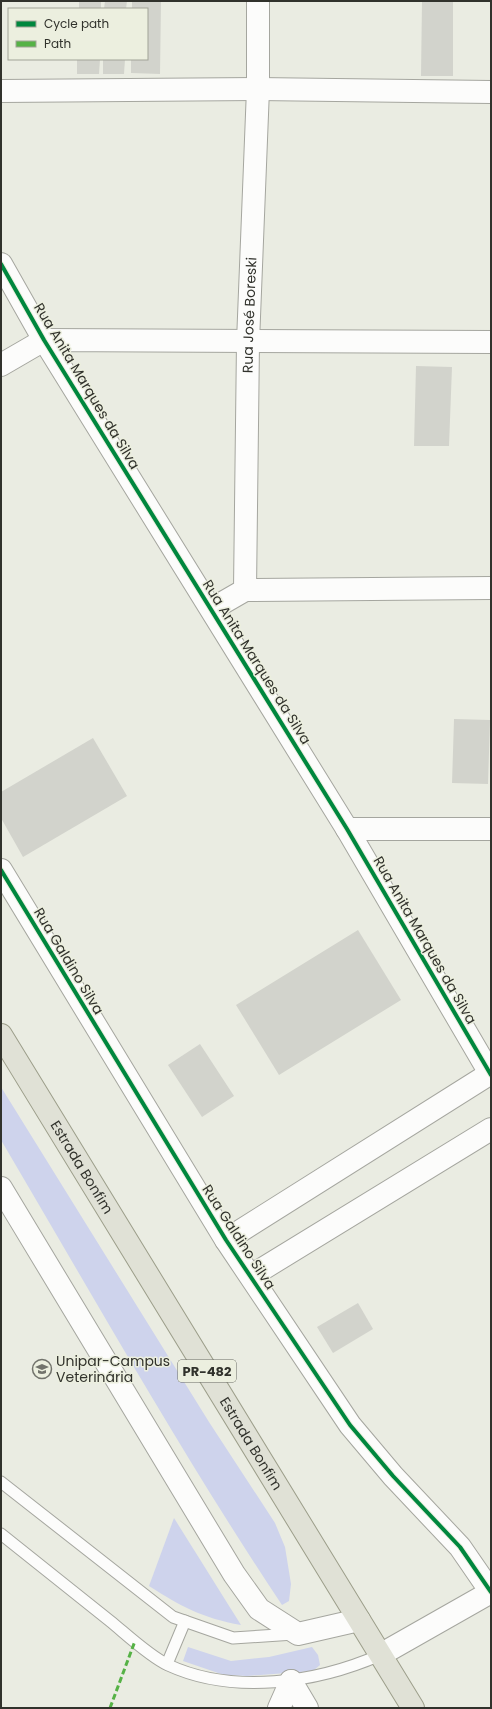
<svg xmlns="http://www.w3.org/2000/svg" width="492" height="1709" font-family="Poppins,sans-serif">
<rect width="100%" height="100%" fill="#eaece2"/>
<g fill="#ced3ec">
<path d="M1,1087L209,1422L275,1523L285,1547L291,1584L289,1601L282,1605C182,1455 93,1296 1,1140Z"/>
<path d="M174,1518L241,1625C202,1618 182,1607 149,1586Z"/>
<polygon points="188,1647 231,1661 269,1657 312,1647 318,1655 320,1665 313,1671 247,1676 224,1675 183,1661"/>
</g>
<g fill="#d2d3cc">
<rect x="79" y="1" width="22" height="8"/>
<polygon points="105,1 127,1 126,9 104,9"/>
<polygon points="132,1 161,1 160,74 131,73 131,59 147,59 147,9 132,9"/>
<polygon points="422,1 453,1 453,76 421,76"/>
<polygon points="77,59 100,59 99,74 77,74"/>
<polygon points="103,59 125,59 124,74 103,74"/>
<polygon points="416,366 452,367 449,446 414,446"/>
<polygon points="454,719 490,720 488,784 452,783"/>
<polygon points="93,738 127,796 23,857 1,818 1,792"/>
<polygon points="358,930 401,1000 279,1075 236,1005"/>
<polygon points="200,1044 234,1096 202,1117 168,1065"/>
<polygon points="358,1303 373,1329 333,1353 317,1327"/>
</g>
<g fill="none" stroke-linecap="round" stroke-linejoin="round">
<defs>
<g id="service">
<polyline points="1,1482 173,1617 233,1638 294,1634"/>
<path d="M1,1534C37,1563 74,1592 110,1621C126,1634 149,1656 168,1665C233,1695 316,1683 380,1655"/>
<polyline points="167,1664 185,1621"/>
</g>
<g id="minor">
<polyline points="1,91 258,89 491,92"/>
<polyline points="1,264 44,340 347,829 491,1075"/>
<polyline points="1,365 44,340 491,342"/>
<polyline points="245,590 491,588"/>
<path id="s1" d="M212,609L245,590L248,342L258,89V1"/>
<polyline points="347,829 491,829"/>
<polyline points="1,870 226,1240 350,1425 393,1476 460,1547 491,1592"/>
<polyline points="1,1188 234,1574 259,1609 298,1634 359,1620"/>
<polyline points="226,1240 491,1073"/>
<polyline points="251,1276 491,1129"/>
<polyline points="380,1655 491,1592"/>
<polyline points="291,1681 307,1708"/>
<polyline points="279,1708 291,1681"/>
</g>
<g id="primary">
<path id="s2" d="M1,1035L413,1708"/>
</g>
</defs>
<use href="#service" stroke="#a5a69f" stroke-width="13"/>
<use href="#minor" stroke="#a5a69f" stroke-width="24"/>
<use href="#primary" stroke="#9c9e8a" stroke-width="24"/>
<use href="#service" stroke="#fcfcfb" stroke-width="11"/>
<use href="#minor" stroke="#fcfcfb" stroke-width="22"/>
<use href="#primary" stroke="#e0e1d6" stroke-width="22"/>
<polyline stroke="#56b246" stroke-width="3" stroke-dasharray="6 3" stroke-linecap="butt" points="110,1708 135,1641"/>
<defs>
<g id="cycleway">
<polyline points="1,264 44,340 347,829 491,1075"/>
<polyline points="1,870 226,1240 350,1425 393,1476 460,1547 491,1592"/>
</g>
</defs>
<use href="#cycleway" stroke="#ecefdf" stroke-width="6"/>
<use href="#cycleway" stroke="#00873e" stroke-width="4"/>
</g>
<defs>
<symbol id="university-ring" viewBox="-11 -11 22 22"><circle r="9.5" fill="#ecefdf" stroke="#72736c" stroke-width="1.5"/><path d="M0-5L7-2L0 1L-7-2ZM-4 1L0 2.5L4 1V4Q0 6-4 4Z" fill="#72736c"/></symbol>
</defs>
<g fill-rule="evenodd">
<use href="#university-ring" x="31" y="1358" width="22" height="22"/>
</g>
<g text-anchor="middle" stroke-width="3" stroke-linejoin="round" paint-order="stroke">
<rect fill="#ecefdf" stroke="#696b62" stroke-width="1" x="178" y="1360" width="58" height="22" rx="3"/>
<g font-size="13" font-weight="bold" fill="#31322c">
<text x="207" y="1376">PR-482</text>
</g>
<g font-size="14" fill="#31322c" stroke="#ecefdf">
<text dy="5" stroke="none"><textPath href="#s1" startOffset="313">Rua José Boreski</textPath></text>
<text transform="translate(87 386) rotate(59)" y="5">Rua Anita Marques da Silva</text>
<text transform="translate(257 662) rotate(58)" y="5">Rua Anita Marques da Silva</text>
<text transform="translate(425 940) rotate(60)" y="5">Rua Anita Marques da Silva</text>
<text transform="translate(69 961) rotate(59)" y="5">Rua Galdino Silva</text>
<text dy="5" stroke="none"><textPath href="#s2" startOffset="155">Estrada Bonfim</textPath></text>
<text transform="translate(239 1237) rotate(57)" y="5">Rua Galdino Silva</text>
<text dy="5" stroke="none"><textPath href="#s2" startOffset="479">Estrada Bonfim</textPath></text>
</g>
<g font-size="14" fill="#31322c" stroke="#ecefdf" text-anchor="start">
<text x="56" y="1366">Unipar-Campus<tspan x="56" dy="16">Veterinária</tspan></text>
</g>
</g>
<rect width="492" height="1709" fill="none" stroke="#31322c" stroke-width="4"/>
<rect x="8" y="8" width="140" height="52" fill="#ecefdf" stroke="#a1a397"/>
<rect x="16" y="21" width="20" height="6" fill="#00873e" stroke="#a1a397"/>
<text x="44" y="28" font-size="12" fill="#31322c">Cycle path</text>
<rect x="16" y="41" width="20" height="6" fill="#56b246" stroke="#a1a397"/>
<text x="44" y="48" font-size="12" fill="#31322c">Path</text>
</svg>
